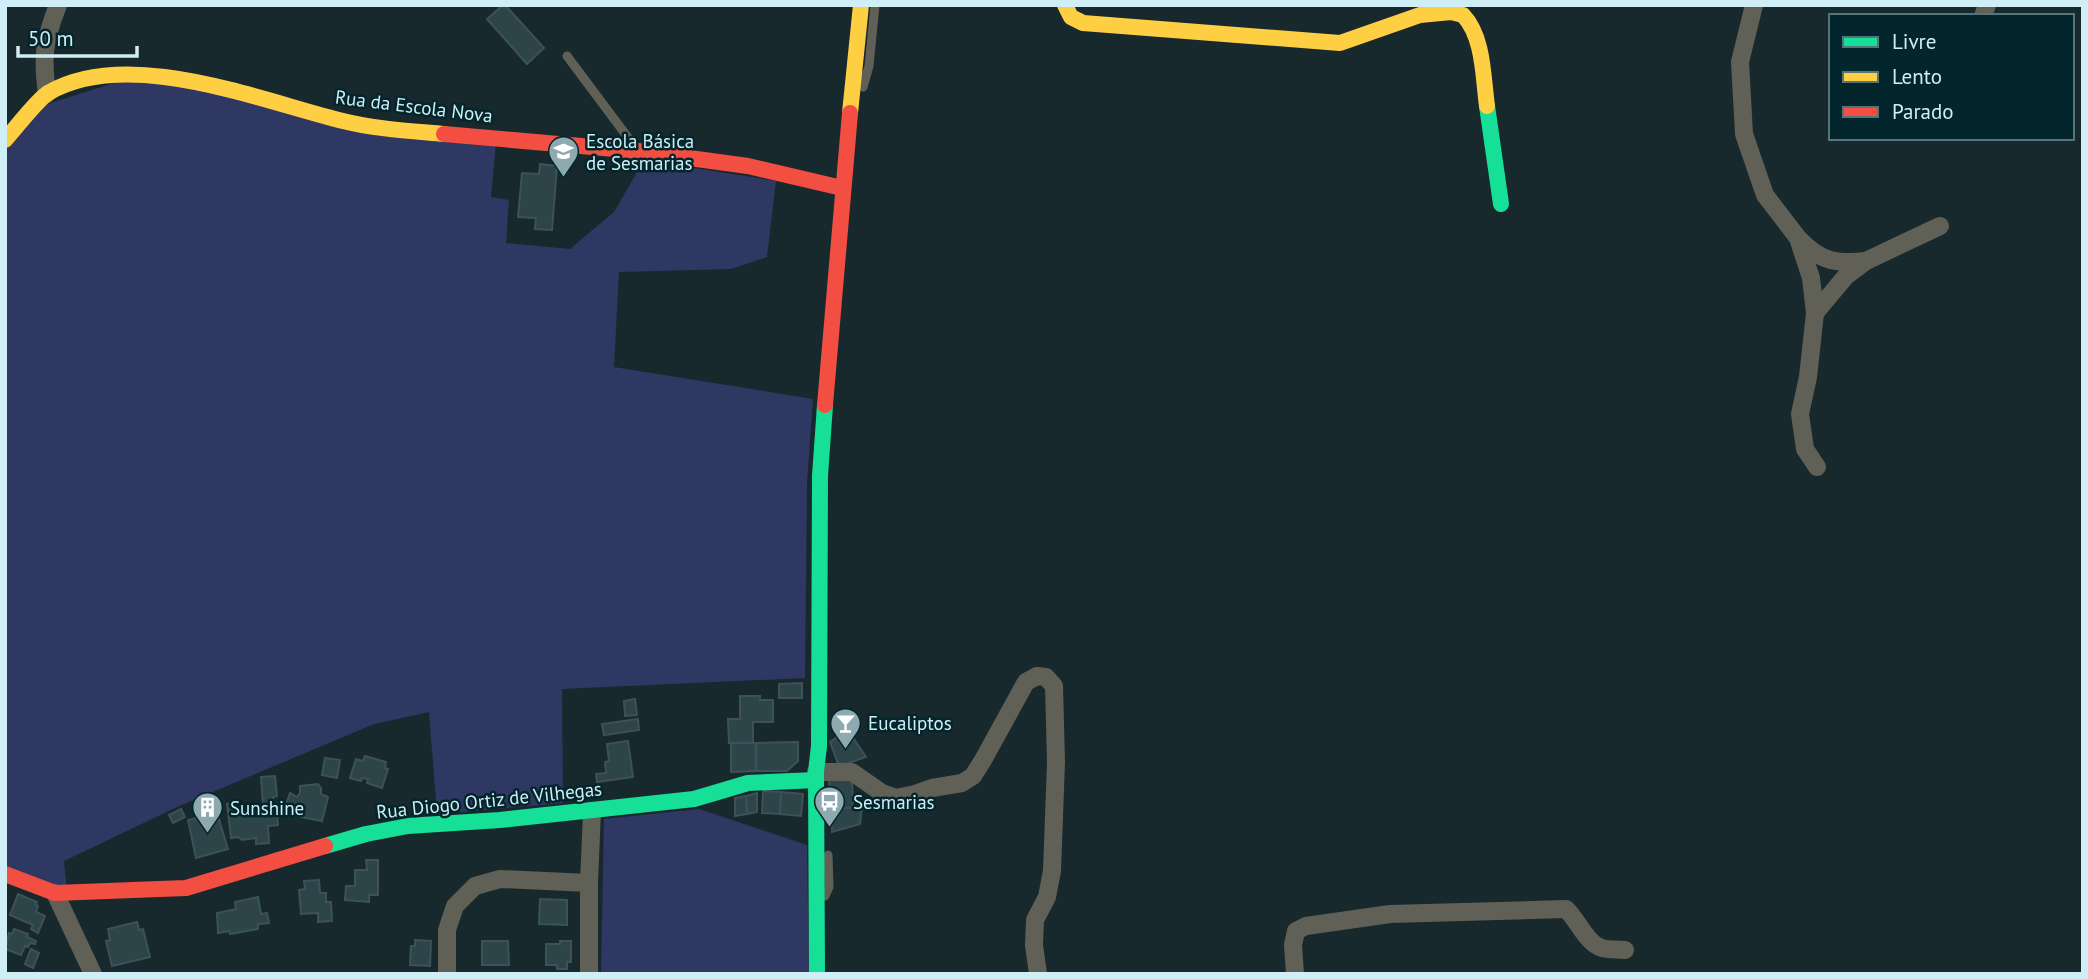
<svg xmlns="http://www.w3.org/2000/svg" width="2088" height="979" font-family="'PT Sans',sans-serif">
<rect width="100%" height="100%" fill="#17292d"/>
<g fill="#2f3863">
<polygon points="130,78 496,142 491,197 509,200 506,243 570,249 614,212 644,160 776,181 767,257 731,269 619,272 614,367 813,399 807,482 805,678 562,689 563,803 437,814 429,712 374,724 177,807 64,861 68,901 5,879 5,132 22,112"/>
<polygon points="699,809 807,845 809,974 601,974 604,819"/>
</g>
<g fill="#2d4448" stroke="#3d5258" stroke-width="2">
<polygon points="503,5 505,5 544,48 527,64 487,19"/>
<polygon points="540,164 557,166 552,230 535,229 536,218 518,217 522,173 539,174"/>
<polygon points="802,683 802,698 779,698 779,684"/>
<polygon points="740,696 760,696 760,700 773,700 773,722 753,722 753,743 729,743 728,719 740,719"/>
<polygon points="635,699 637,715 625,716 624,701"/>
<polygon points="638,719 639,730 604,735 602,724"/>
<polygon points="848,730 866,757 839,766 830,742"/>
<polygon points="628,741 633,777 597,782 596,774 606,773 605,762 609,761 607,744"/>
<polygon points="798,742 798,761 787,771 756,771 756,743"/>
<polygon points="731,743 756,743 756,771 731,772"/>
<polygon points="365,756 386,762 385,768 388,769 382,788 367,783 368,779 362,778 361,781 350,778 356,759 363,761"/>
<polygon points="325,758 340,760 337,778 322,775"/>
<polygon points="275,776 277,796 273,797 273,804 263,805 261,777"/>
<polygon points="852,777 853,808 831,809 829,778"/>
<polygon points="318,784 321,788 321,794 328,797 322,821 291,815 293,810 285,808 290,793 297,797 300,793 300,786"/>
<polygon points="763,791 781,792 780,814 762,813"/>
<polygon points="781,792 803,794 801,816 780,814"/>
<polygon points="757,793 757,812 747,814 746,796"/>
<polygon points="746,796 747,814 735,816 735,798"/>
<polygon points="237,803 237,807 252,806 253,810 269,808 270,815 277,814 278,825 268,826 269,843 256,844 256,838 242,840 238,837 231,838 227,804"/>
<polygon points="862,807 860,824 832,832 831,809"/>
<polygon points="181,809 185,817 173,823 169,815"/>
<polygon points="217,813 228,849 196,858 188,820"/>
<polygon points="366,860 378,860 378,895 369,895 369,902 345,900 346,886 355,886 355,870 367,870"/>
<polygon points="319,880 320,893 326,893 326,902 331,902 332,921 318,922 318,913 301,914 299,890 305,889 304,881"/>
<polygon points="18,894 37,902 35,904 38,906 36,912 45,916 38,933 31,929 33,925 10,915"/>
<polygon points="258,897 261,914 267,913 269,923 258,924 258,929 230,934 229,931 218,933 217,913 236,909 235,902"/>
<polygon points="540,899 567,900 567,925 539,924"/>
<polygon points="137,922 139,930 143,929 150,957 112,966 106,941 110,940 108,929"/>
<polygon points="14,929 28,934 27,937 36,941 35,944 30,943 28,947 25,946 21,955 5,949 9,933 12,934"/>
<polygon points="415,940 431,941 430,966 410,965 411,946 415,946"/>
<polygon points="482,941 508,941 509,965 482,965"/>
<polygon points="560,941 571,941 571,962 567,962 567,969 557,969 557,965 546,965 546,944 560,944"/>
<polygon points="31,949 39,953 33,968 25,964"/>
</g>
<g fill="none" stroke-linecap="round" stroke-linejoin="round">
<g stroke="#606056" stroke-width="9">
<polyline points="567,56 635,147"/>
<polyline points="863,87 869,66 875,5"/>
<polyline points="825,896 829,887 828,855"/>
</g>
<g stroke="#606056" stroke-width="18">
<polyline points="1754,5 1740,62 1744,134 1765,195 1798,238 1811,278 1815,313 1808,377 1800,414 1805,449 1817,467"/>
<polyline points="1983,16 1987,5"/>
<path d="M47,94C42,56 44,41 58,5"/>
<path d="M1800,240C1821,262 1837,264 1866,261"/>
<polyline points="1815,313 1846,276 1866,261 1940,226"/>
<polyline points="816,772 852,772 882,793 896,798 915,794 932,788 962,783 973,776 983,760 1026,682 1037,676 1046,677 1054,686 1056,762 1052,871 1047,897 1035,920 1034,945 1038,974"/>
<polyline points="55,893 93,974"/>
<polyline points="447,974 447,930 455,906 475,886 500,879 589,883"/>
<polyline points="589,974 589,883 592,811"/>
<path d="M1295,974L1293,945L1296,931L1306,926L1390,914L1566,909C1578,920 1586,943 1602,948C1608,950 1618,949 1625,950"/>
</g>
<g stroke="#16e098" stroke-width="16">
<polyline points="1487,106 1501,204"/>
<polyline points="325,846 366,834 408,826 500,820 694,799 748,783 816,780"/>
<polyline points="817,974 816,772 819,746 820,476 825,405"/>
</g>
<g stroke="#ffcf43" stroke-width="16">
<path d="M1065,5L1071,17L1083,23L1340,43L1420,15L1451,12L1463,15C1484,37 1483,78 1487,106"/>
<polyline points="850,113 861,5"/>
<path d="M5,140C16,128 36,101 48,93C128,46 261,101 343,121C375,129 411,131 444,134"/>
</g>
<g stroke="#f24e42" stroke-width="16">
<polyline points="444,134 638,151 748,166 842,188"/>
<polyline points="825,405 850,113"/>
<polyline points="5,874 55,893 186,888 325,846"/>
</g>
</g>
<defs>
<symbol id="school-pin" viewBox="-11 -11 22 30"><path d="M0 17L-7.5 6A9.5 9.5 0 1 1 7.5 6Z" fill="#8fa9b0" stroke="#03252c"/><path d="M0-5L7-2L0 1L-7-2ZM-4 1L0 2.5L4 1V4Q0 6-4 4Z" fill="#fff"/></symbol>
<symbol id="bar-pin" viewBox="-11 -11 22 30"><path d="M0 17L-7.5 6A9.5 9.5 0 1 1 7.5 6Z" fill="#8fa9b0" stroke="#03252c"/><path d="M-6-5H6L.8 .8V4.5H3.5V6h-7V4.5H-.8V.8Z" fill="#fff"/></symbol>
<symbol id="bus-pin" viewBox="-11 -11 22 30"><path d="M0 17L-7.5 6A9.5 9.5 0 1 1 7.5 6Z" fill="#8fa9b0" stroke="#03252c"/><path d="M-5-6H5V4H4V6H2V4H-2V6H-4V4H-5ZM-3.5-4V0h7V-4ZM-3.5 1.2v1.5H-2V1.2ZM2 1.2v1.5H3.5V1.2Z" fill="#fff"/></symbol>
<symbol id="building-pin" viewBox="-11 -11 22 30"><path d="M0 17L-7.5 6A9.5 9.5 0 1 1 7.5 6Z" fill="#8fa9b0" stroke="#03252c"/><path d="M-4-6H4V6H1V3H-1V6H-4ZM-2.5-4.3h1.7v1.8h-1.7ZM.8-4.3h1.7v1.8H.8ZM-2.5-1h1.7V.8h-1.7ZM.8-1h1.7V.8H.8Z" fill="#fff"/></symbol>
</defs>
<g fill-rule="evenodd">
<use href="#school-pin" x="546" y="134" width="35" height="47"/>
<use href="#bar-pin" x="828" y="706" width="35" height="47"/>
<use href="#bus-pin" x="812" y="784" width="35" height="47"/>
<use href="#building-pin" x="190" y="790" width="35" height="47"/>
</g>
<g text-anchor="middle" stroke-width="5" stroke-linejoin="round" paint-order="stroke">
<g font-size="19" fill="#d0eef6" stroke="#03252c">
<text transform="translate(414 106) rotate(7)" y="7">Rua da Escola Nova</text>
<text transform="translate(489 800) rotate(-6)" y="7">Rua Diogo Ortiz de Vilhegas</text>
</g>
<g font-size="19" fill="#d0eef6" stroke="#03252c" text-anchor="start">
<text x="586" y="148">Escola Básica<tspan x="586" dy="22">de Sesmarias</tspan></text>
<text x="868" y="730">Eucaliptos</text>
<text x="853" y="809">Sesmarias</text>
<text x="230" y="815">Sunshine</text>
</g>
</g>
<rect width="2088" height="979" fill="none" stroke="#d0eef6" stroke-width="14"/>
<rect x="1829" y="14" width="245" height="126" fill="#03252c" stroke="#55757d" stroke-width="2"/>
<rect x="1843" y="37" width="35" height="10" fill="#16e098" stroke="#55757d" stroke-width="2"/>
<text x="1892" y="49" font-size="21" fill="#d0eef6">Livre</text>
<rect x="1843" y="72" width="35" height="10" fill="#ffcf43" stroke="#55757d" stroke-width="2"/>
<text x="1892" y="84" font-size="21" fill="#d0eef6">Lento</text>
<rect x="1843" y="107" width="35" height="10" fill="#f24e42" stroke="#55757d" stroke-width="2"/>
<text x="1892" y="119" font-size="21" fill="#d0eef6">Parado</text>
<path d="M18 46v10h119v-10" fill="none" stroke="#d0eef6" stroke-width="3.5"/>
<text x="28" y="46" font-size="21" fill="#d0eef6" stroke="#03252c" stroke-width="5" paint-order="stroke">50 m</text>
</svg>
